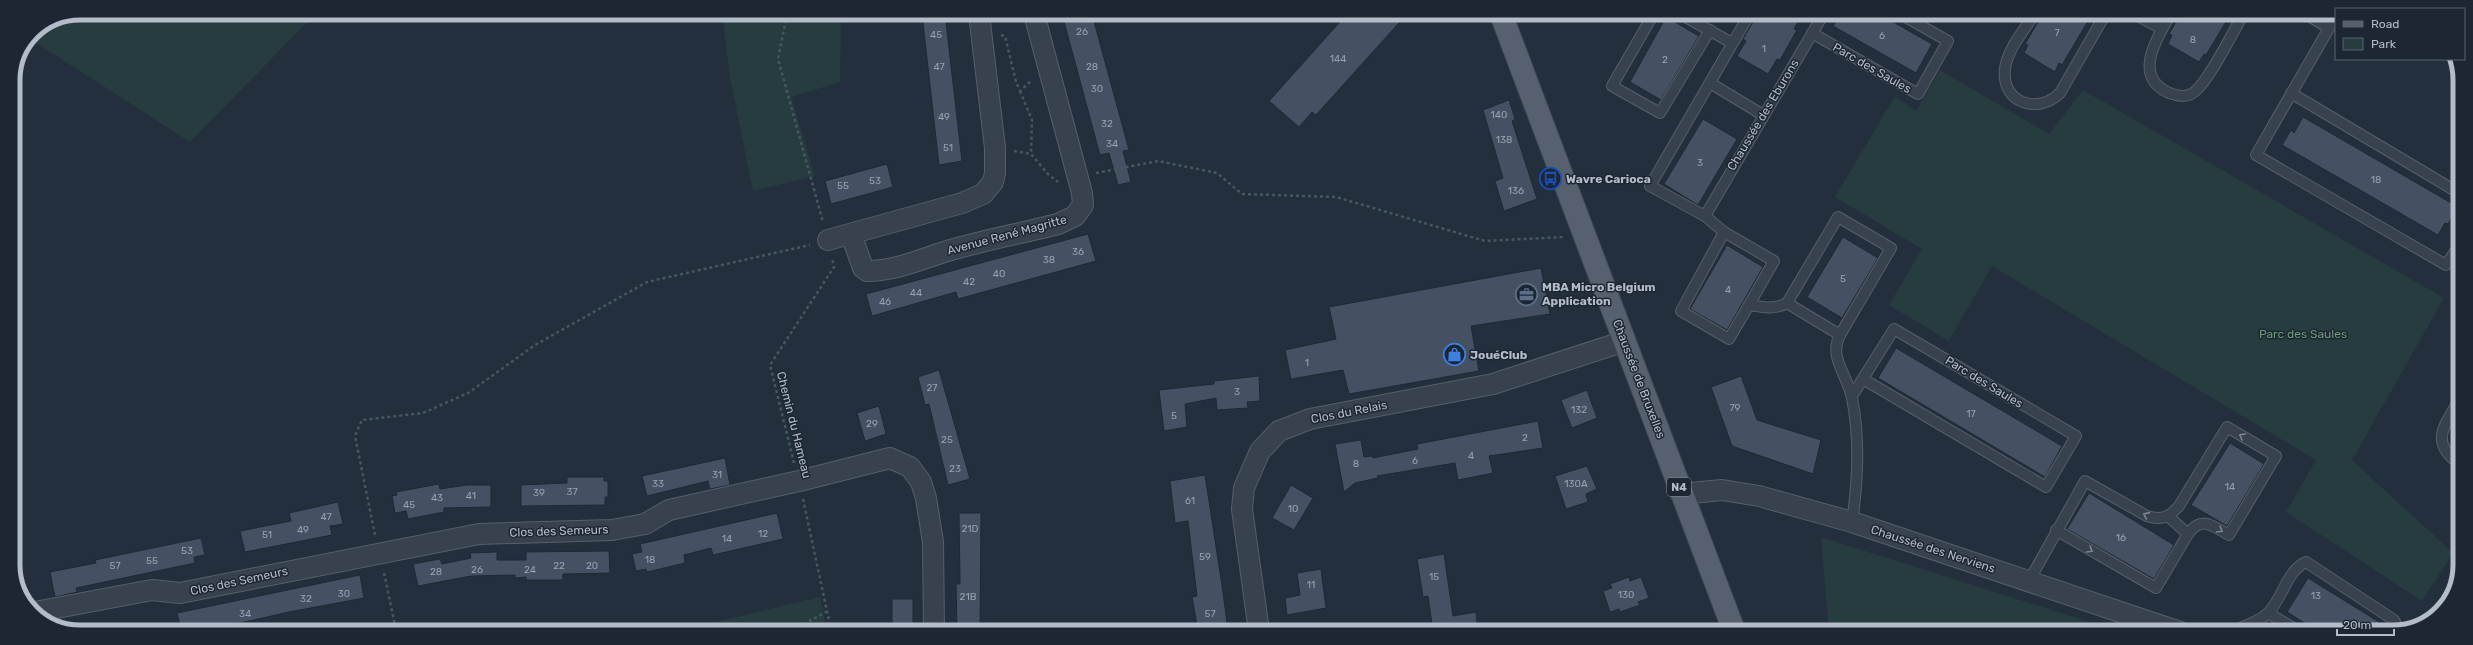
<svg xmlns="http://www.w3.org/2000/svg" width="2473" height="645" font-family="Rubik,sans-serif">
<rect width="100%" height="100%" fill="#242f3e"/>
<g fill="#263c3f">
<path d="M81,13H316L190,142L35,42C44,17 56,18 81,13Z"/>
<polygon points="722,14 841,14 840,82 791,97 815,176 753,191 730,78"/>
<polygon points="1940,70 2049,134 2083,90 2444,298 2352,460 2453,553 2422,601 2286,512 2316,460 1992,266 1949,341 1889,305 1922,249 1835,197 1895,96 1916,111"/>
<polygon points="1821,537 2121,632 1829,631"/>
<polygon points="820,597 827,630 682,630"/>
</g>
<g fill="#455162" stroke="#1f2835">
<polygon points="922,14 945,14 962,161 939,165"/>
<polygon points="1062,14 1092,14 1129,150 1123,151 1131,182 1118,185 1109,153 1100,155"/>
<polygon points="1347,14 1407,14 1316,115 1312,112 1299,127 1269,101"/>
<polygon points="1757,15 1802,15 1794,29 1797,30 1780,60 1777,59 1768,74 1737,56 1746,41 1743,39"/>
<polygon points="1840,15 1881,15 1932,44 1916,73 1833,26"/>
<polygon points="2042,15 2080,15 2088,21 2062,65 2059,63 2055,72 2024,53 2028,45 2025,44"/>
<polygon points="2180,15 2230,15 2206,55 2204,54 2199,62 2168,44 2172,35 2169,34"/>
<polygon points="1666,17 1699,36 1661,100 1630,82"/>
<polygon points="1509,100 1515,119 1512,121 1537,199 1504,211 1495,181 1503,178 1483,110"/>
<polygon points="2303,117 2458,207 2448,224 2445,223 2438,235 2282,145 2291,130 2294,133"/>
<polygon points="1703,119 1737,139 1698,205 1664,184"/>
<polygon points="887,164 893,187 831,204 825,181"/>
<polygon points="1088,234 1096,261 958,299 956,292 872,316 866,294"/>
<polygon points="1843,237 1878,258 1842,318 1807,297"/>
<polygon points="1727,245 1763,267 1727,330 1690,309"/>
<polygon points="1541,268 1550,314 1471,326 1479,371 1349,394 1343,370 1291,379 1285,350 1336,339 1329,307"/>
<polygon points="1896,348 2062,446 2045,477 1878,378"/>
<polygon points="939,370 970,479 948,485 929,404 925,405 918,377"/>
<polygon points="1259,376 1260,401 1247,402 1248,408 1217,410 1216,398 1185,404 1187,427 1164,431 1159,390 1214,384 1214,381"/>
<polygon points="1741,376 1757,420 1821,440 1813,474 1732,446 1711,387"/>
<polygon points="1587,390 1597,418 1572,428 1561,400"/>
<polygon points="879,406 886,434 865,441 857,413"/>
<polygon points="1538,421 1543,448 1489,456 1493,473 1458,480 1455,463 1377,476 1378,478 1355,483 1344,492 1335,444 1361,440 1364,457 1373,456 1373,458 1418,449 1417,444"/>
<polygon points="2230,443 2264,464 2227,526 2191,505"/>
<polygon points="725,458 730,485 710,489 708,481 647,496 642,476"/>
<polygon points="1587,466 1597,489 1586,494 1588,502 1566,509 1555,476"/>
<polygon points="1205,475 1223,592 1228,631 1198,631 1192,597 1197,596 1188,521 1175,523 1170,481"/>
<polygon points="567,477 604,477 604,481 608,481 608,497 605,497 605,505 521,506 521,485 567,483"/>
<polygon points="439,484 440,489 467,485 491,485 491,507 444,508 444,512 408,519 406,511 395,513 392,496 397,495 396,492"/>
<polygon points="1291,485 1313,498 1294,530 1272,518"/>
<polygon points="2089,493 2174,545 2154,579 2067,529"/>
<polygon points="338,502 343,524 330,526 332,535 245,552 240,531 291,521 289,513"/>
<polygon points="777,513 783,539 713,555 711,548 684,555 685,563 647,572 646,569 636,571 632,554 642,552 640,544"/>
<polygon points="959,513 981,513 980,631 957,631 956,584 960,584"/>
<polygon points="201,538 205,555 194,557 195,563 76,588 77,592 55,597 50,572 96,563 95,560"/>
<polygon points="609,551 610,573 563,574 563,580 526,580 526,577 515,578 515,575 471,576 418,586 413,564 440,559 442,564 471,558 470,553 497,552 497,560 526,560 526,552"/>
<polygon points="1444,554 1453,616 1476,612 1478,631 1433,631 1428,596 1423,597 1417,559"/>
<polygon points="1321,569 1326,608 1287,615 1285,598 1300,595 1297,573"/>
<polygon points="360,575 364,598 289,612 219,628 219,630 181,630 177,613"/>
<polygon points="1629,577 1630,581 1641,577 1649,598 1638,602 1640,605 1620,612 1619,609 1610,612 1603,591 1612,588 1610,584"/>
<polygon points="2308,578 2392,630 2393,632 2319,632 2287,612"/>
<rect x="892" y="599" width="21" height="32"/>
</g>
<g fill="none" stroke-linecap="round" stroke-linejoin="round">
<defs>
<g id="service">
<polyline points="1653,15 1612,86 1660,113 1710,30"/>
<polyline points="1682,15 1732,43"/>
<path d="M2034,15C2024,30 2007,50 2005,69C2001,103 2038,115 2060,93L2102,20L2107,15"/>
<polyline points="2136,15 2162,29"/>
<path d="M2170,15C2157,38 2133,75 2167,92C2174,95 2184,98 2191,94C2206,88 2233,31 2243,15"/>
<polyline points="2307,15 2329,28"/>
<polyline points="2336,16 2256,155 2446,265 2459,246"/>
<polyline points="1812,33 1918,94 1948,41 1902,15"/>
<polyline points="1710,83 1763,115"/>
<polyline points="2291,93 2459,193"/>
<polyline points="1705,216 1823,15"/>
<path d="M1724,232L1681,311L1729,339L1749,305C1762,307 1775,310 1787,303L1840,335C1828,357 1848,376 1852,398C1860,438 1858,481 1852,522"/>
<polyline points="1787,303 1838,217 1891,248 1840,335"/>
<polyline points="1749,305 1774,261 1724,232 1705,216 1650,186 1749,15"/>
<polyline points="1852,396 1894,329 2076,436 2046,487 1863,379"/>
<path d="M2458,463C2430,442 2444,426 2458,402"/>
<polyline points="2056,530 2156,588 2188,534 2169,517"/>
<path d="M2029,581L2085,481L2147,516C2162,521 2169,517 2179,506L2227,427L2276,456L2229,535C2212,526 2202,515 2188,534"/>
<polyline points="2268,613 2300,632"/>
<path d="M2230,632C2242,627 2257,623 2267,614C2283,599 2286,571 2306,562L2394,620L2399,630"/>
</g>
<g id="minor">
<path d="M851,234L863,268L867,271C893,271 917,261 941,253C979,241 1019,234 1058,224L1075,216L1083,205L1082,193L1034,14"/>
<polyline points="828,240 962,203 983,194 993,182 995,173 995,148 979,14"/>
<polyline points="1681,494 1722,490 1759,496 1852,522 2180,632"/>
<polyline points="35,612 152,590 180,593 479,534 612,530 645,524 669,510 799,481 890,458 910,467 921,482 926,498 933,542 934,631"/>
<polyline points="1259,631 1242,509 1244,488 1260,451 1279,431 1310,419 1493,384 1625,341"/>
</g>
<polyline id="primary" points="1501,14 1734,631"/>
</defs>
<use href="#service" stroke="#565f6c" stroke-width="12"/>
<use href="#minor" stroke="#565f6c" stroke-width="22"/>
<use href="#primary" stroke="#414a57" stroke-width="24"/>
<g stroke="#44595c" stroke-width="2.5" stroke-dasharray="3 3" stroke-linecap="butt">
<polyline points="787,14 778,59 823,222"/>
<polyline points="1001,35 1005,36 1016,82 1020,91 1032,80"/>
<polyline points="1020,91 1032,120 1031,154 1048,174 1058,182"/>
<polyline points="1014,151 1031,154"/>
<polyline points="1096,173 1158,161 1217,173 1242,194 1336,197 1485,241 1564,237"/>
<polyline points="794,463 770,365 834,267 832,258"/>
<polyline points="803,499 831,630"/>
<polyline points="375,535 355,436 362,420 423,413 468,393 535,345 647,282 810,245"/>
<polyline points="384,573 396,630"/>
<polyline points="793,630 826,612"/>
</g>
<use href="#service" stroke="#38414e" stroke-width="10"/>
<use href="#minor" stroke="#38414e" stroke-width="20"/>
<use href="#primary" stroke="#56606e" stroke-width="22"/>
</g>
<defs><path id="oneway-chevron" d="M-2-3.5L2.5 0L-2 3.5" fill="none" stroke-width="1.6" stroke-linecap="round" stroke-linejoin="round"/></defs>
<g stroke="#7c8592">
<use href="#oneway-chevron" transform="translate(2242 436) rotate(-149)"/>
<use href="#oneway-chevron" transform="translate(2146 515) rotate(-156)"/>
<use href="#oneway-chevron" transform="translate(2220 530) rotate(30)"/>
<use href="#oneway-chevron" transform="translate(2090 550) rotate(30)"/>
</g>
<defs>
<symbol id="bus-ring" viewBox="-11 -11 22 22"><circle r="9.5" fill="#1d2633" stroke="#1a4fb4" stroke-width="1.5"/><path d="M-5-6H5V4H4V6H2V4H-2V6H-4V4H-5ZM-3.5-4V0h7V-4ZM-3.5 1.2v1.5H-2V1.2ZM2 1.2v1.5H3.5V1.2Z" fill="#1a4fb4"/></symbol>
<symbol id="office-ring" viewBox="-11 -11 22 22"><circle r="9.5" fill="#1d2633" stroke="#5c6f8a" stroke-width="1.5"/><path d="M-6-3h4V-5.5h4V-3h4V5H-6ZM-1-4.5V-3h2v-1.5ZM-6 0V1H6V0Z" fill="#5c6f8a"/></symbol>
<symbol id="shop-ring" viewBox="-11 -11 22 22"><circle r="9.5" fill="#1d2633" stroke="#3f7fe0" stroke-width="1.5"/><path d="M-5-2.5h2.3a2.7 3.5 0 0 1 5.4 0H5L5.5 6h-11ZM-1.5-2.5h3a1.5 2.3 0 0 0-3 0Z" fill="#3f7fe0"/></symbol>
</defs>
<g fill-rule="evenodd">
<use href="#bus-ring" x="1538" y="166" width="25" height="25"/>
<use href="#office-ring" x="1514" y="282" width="25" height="25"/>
<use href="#shop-ring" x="1442" y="342" width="25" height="25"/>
</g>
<g text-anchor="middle" stroke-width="3" stroke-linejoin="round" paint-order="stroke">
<g font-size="10" fill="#98a1af">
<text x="1082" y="35">26</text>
<text x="2057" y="36">7</text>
<text x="936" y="38">45</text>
<text x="1882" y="39">6</text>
<text x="2193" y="43">8</text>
<text x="1764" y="52">1</text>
<text x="1338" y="62">144</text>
<text x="1665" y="63">2</text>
<text x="939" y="70">47</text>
<text x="1092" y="70">28</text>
<text x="1097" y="92">30</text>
<text x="1499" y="118">140</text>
<text x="944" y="120">49</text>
<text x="1107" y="127">32</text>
<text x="1504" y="143">138</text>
<text x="1112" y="147">34</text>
<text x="948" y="151">51</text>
<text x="1700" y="166">3</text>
<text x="2376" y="183">18</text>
<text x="875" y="184">53</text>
<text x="843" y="189">55</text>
<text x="1516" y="194">136</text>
<text x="1078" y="255">36</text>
<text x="1049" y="263">38</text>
<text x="999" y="277">40</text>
<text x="1843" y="282">5</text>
<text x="969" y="285">42</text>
<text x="1728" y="293">4</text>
<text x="916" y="296">44</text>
<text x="885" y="305">46</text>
<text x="1307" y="366">1</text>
<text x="932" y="391">27</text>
<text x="1237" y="395">3</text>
<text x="1735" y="411">79</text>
<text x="1579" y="413">132</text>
<text x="1971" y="417">17</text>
<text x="1174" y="419">5</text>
<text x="872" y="427">29</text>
<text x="1525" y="441">2</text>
<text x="947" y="443">25</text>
<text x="1471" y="459">4</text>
<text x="1415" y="464">6</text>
<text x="1356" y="467">8</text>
<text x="955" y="472">23</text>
<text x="717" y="478">31</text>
<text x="658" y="487">33</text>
<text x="1576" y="487">130A</text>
<text x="2230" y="490">14</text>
<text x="572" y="495">37</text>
<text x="539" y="496">39</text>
<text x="471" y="499">41</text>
<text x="437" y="501">43</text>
<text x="1190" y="504">61</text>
<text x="409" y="508">45</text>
<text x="1293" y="512">10</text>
<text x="326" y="520">47</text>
<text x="970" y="532">21D</text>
<text x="303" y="533">49</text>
<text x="763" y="537">12</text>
<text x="267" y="538">51</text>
<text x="2121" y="541">16</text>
<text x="727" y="542">14</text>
<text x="187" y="554">53</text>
<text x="1205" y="560">59</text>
<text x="650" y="563">18</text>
<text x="152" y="564">55</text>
<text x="115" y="569">57</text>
<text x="559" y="569">22</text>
<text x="592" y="569">20</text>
<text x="477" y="573">26</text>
<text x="530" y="573">24</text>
<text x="436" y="575">28</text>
<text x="1434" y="580">15</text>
<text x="1311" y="588">11</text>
<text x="344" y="597">30</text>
<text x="1626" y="598">130</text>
<text x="2316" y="599">13</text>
<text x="968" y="600">21B</text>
<text x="306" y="602">32</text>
<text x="245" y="617">34</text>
<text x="1210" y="617">57</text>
</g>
<rect fill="#1d2633" stroke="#878f9c" stroke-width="1" x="1667" y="478" width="24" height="18" rx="3"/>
<g font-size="11" font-weight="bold" fill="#b4bcc9">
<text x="1679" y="491">N4</text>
</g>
<g font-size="12" fill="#b4bcc9" stroke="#1d2633">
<text transform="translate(1872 68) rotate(30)" y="4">Parc des Saules</text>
<text transform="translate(1763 115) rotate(-59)" y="4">Chaussée des Eburons</text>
<text transform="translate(1007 235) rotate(-15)" y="4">Avenue René Magritte</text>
<text transform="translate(1639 379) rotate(69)" y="4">Chaussée de Bruxelles</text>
<text transform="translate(1984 382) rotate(31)" y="4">Parc des Saules</text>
<text transform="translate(1349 412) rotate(-11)" y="4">Clos du Relais</text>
<text transform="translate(794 425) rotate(76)" y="4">Chemin du Hameau</text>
<text transform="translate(559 531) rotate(-2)" y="4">Clos des Semeurs</text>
<text transform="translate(1933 549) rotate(18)" y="4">Chaussée des Nerviens</text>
<text transform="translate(239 581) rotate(-12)" y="4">Clos des Semeurs</text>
</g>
<g font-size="12" font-weight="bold" fill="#b4bcc9" stroke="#1d2633" text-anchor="start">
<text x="1566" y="183">Wavre Carioca</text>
<text x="1542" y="291">MBA Micro Belgium<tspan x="1542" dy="14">Application</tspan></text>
<text x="1470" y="359">JouéClub</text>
</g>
<g font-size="12" fill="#6b9a76" stroke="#1d2633">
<text x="2303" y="338">Parc des Saules</text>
</g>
</g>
<path d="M0 0H2473V645H0ZM80 20H2393A60 60 0 0 1 2453 80V565A60 60 0 0 1 2393 625H80A60 60 0 0 1 20 565V80A60 60 0 0 1 80 20Z" fill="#1d2633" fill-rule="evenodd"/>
<path fill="none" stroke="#b4bcc9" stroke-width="5" d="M80 20H2393A60 60 0 0 1 2453 80V565A60 60 0 0 1 2393 625H80A60 60 0 0 1 20 565V80A60 60 0 0 1 80 20Z"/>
<rect x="2335" y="8" width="130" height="52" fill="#1d2633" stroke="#59626f"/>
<rect x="2343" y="21" width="20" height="6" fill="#56606e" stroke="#59626f"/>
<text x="2371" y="28" font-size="12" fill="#b4bcc9">Road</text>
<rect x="2343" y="38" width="20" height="12" fill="#263c3f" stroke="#59626f"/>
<text x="2371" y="48" font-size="12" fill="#b4bcc9">Park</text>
<path d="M2337 629v6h57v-6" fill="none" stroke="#b4bcc9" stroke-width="2"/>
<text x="2343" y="629" font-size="12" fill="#b4bcc9" stroke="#1d2633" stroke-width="3" paint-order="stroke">20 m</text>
</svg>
